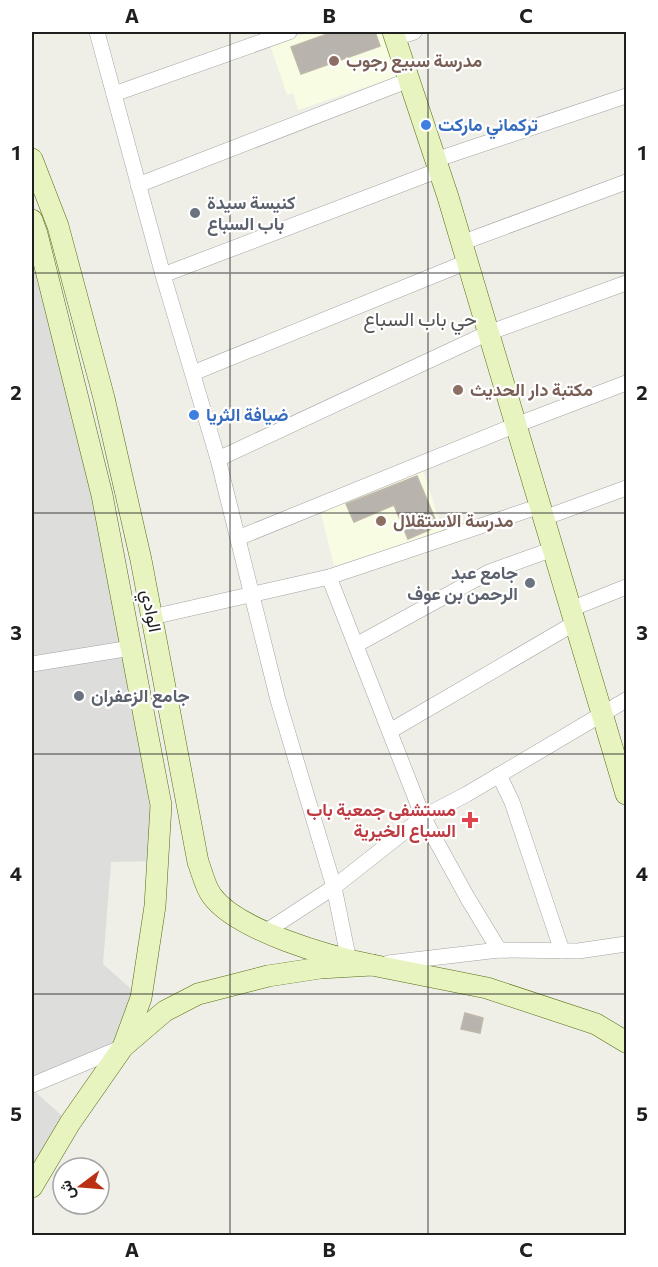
<svg xmlns="http://www.w3.org/2000/svg" width="658" height="1267" font-family="Commissioner,Vazirmatn,sans-serif">
<rect width="100%" height="100%" fill="#efeee7"/>
<g fill="#dddddc">
<polygon points="32,220 161,806 158,861 111,862 103,964 141,998 123,1047 32,1085"/>
<polygon points="32,1089 70,1123 32,1187"/>
</g>
<g fill="#f8fce3">
<polygon points="311,32 382,32 398,76 298,110 293,93 287,95 270,45"/>
<polygon points="423,470 443,532 334,566 320,511"/>
</g>
<g fill="#b8b4ad" stroke="#bfb7aa" stroke-width="1.5">
<polygon points="333,32 375,32 380,46 301,74 291,47"/>
<polygon points="417,476 438,526 408,539 394,505 354,522 346,504"/>
<polygon points="465,1013 483,1018 480,1033 461,1029"/>
</g>
<g fill="none" stroke-linecap="round" stroke-linejoin="round">
<defs>
<g id="minor">
<polyline points="97,32 163,275 218,459 278,700 334,887 349,961"/>
<polyline points="395,38 414,32"/>
<polyline points="114,94 289,32"/>
<polyline points="435,160 626,96"/>
<polyline points="138,185 409,80"/>
<polyline points="461,243 626,182"/>
<polyline points="163,275 439,170"/>
<polyline points="193,373 467,262"/>
<polyline points="218,459 488,333 626,283"/>
<polyline points="544,518 626,488"/>
<polyline points="238,538 516,425 626,383"/>
<polyline points="329,577 423,817 467,897 499,950"/>
<polyline points="571,609 626,587"/>
<polyline points="152,617 329,577 540,506"/>
<polyline points="356,645 489,572 553,549"/>
<polyline points="32,664 131,648"/>
<polyline points="390,731 575,623"/>
<polyline points="499,775 512,802 562,951"/>
<polyline points="265,932 334,887 423,817 467,794 626,700"/>
<polyline points="388,963 499,950 578,951 626,944"/>
<polyline points="32,1085 123,1047"/>
</g>
<g id="secondary">
<polyline points="393,32 448,197 626,794"/>
<path d="M32,159L58,226L104,398L141,560L198,862C202,872 205,887 212,896C238,931 330,957 372,965"/>
<polyline points="32,220 37,234 102,495 161,805 155,906 141,998 123,1047"/>
<polyline points="32,1187 70,1123 123,1047 165,1011 198,994 268,976 320,968 372,965 487,988 596,1024 626,1042"/>
</g>
</defs>
<use href="#minor" stroke="#a3a3a3" stroke-width="16"/>
<use href="#secondary" stroke="#536d10" stroke-width="22"/>
<use href="#minor" stroke="#fff" stroke-width="15"/>
<use href="#secondary" stroke="#e8f4c0" stroke-width="21"/>
</g>
<path fill="none" stroke="#1f1f1f" stroke-width="1.5" stroke-opacity="0.55" d="M230,32V1236M428,32V1236M32,273H626M32,513H626M32,754H626M32,994H626"/>
<g fill="#8d6e63" stroke="#fff" stroke-width="2">
<circle cx="334" cy="61" r="6"/>
<circle cx="458" cy="390" r="6"/>
<circle cx="381" cy="521" r="6"/>
</g>
<g fill="#3f7fe0" stroke="#fff" stroke-width="2">
<circle cx="426" cy="125" r="6"/>
<circle cx="194" cy="415" r="6"/>
</g>
<g fill="#6b7280" stroke="#fff" stroke-width="2">
<circle cx="195" cy="213" r="6"/>
<circle cx="530" cy="583" r="6"/>
<circle cx="79" cy="696" r="6"/>
</g>
<path fill="#e0444e" stroke="#fff" stroke-width="2" d="M467 811h6v6h6v6h-6v6h-6v-6h-6v-6h6z"/>
<g text-anchor="middle" stroke-width="4.5" stroke-linejoin="round" paint-order="stroke">
<g font-size="18" font-weight="bold" fill="#785e54" stroke="#fff" text-anchor="start">
<text x="346" y="67">مدرسة سبيع رجوب</text>
<text x="470" y="396">مكتبة دار الحديث</text>
<text x="393" y="527">مدرسة الاستقلال</text>
</g>
<g font-size="18" font-weight="bold" fill="#366cbe" stroke="#fff" text-anchor="start">
<text x="438" y="131">تركماني ماركت</text>
<text x="206" y="421">ضيافة الثريا</text>
</g>
<g font-size="18" font-weight="bold" fill="#5b616d" stroke="#fff" text-anchor="start">
<text x="207" y="209">كنيسة سيدة<tspan x="207" dy="21">باب السباع</tspan></text>
<text x="518" y="579" text-anchor="end">جامع عبد<tspan x="518" dy="21">الرحمن بن عوف</tspan></text>
<text x="91" y="702">جامع الزعفران</text>
</g>
<g font-size="18" fill="#1f1f1f" stroke="#fff">
<text transform="translate(151 611) rotate(79)" y="6">الوادي</text>
</g>
<g font-size="18" font-weight="bold" fill="#be3a42" stroke="#fff" text-anchor="end">
<text x="456" y="816">مستشفى جمعية باب<tspan x="456" dy="21">السباع الخيرية</tspan></text>
</g>
<g font-size="20" fill="#525252" stroke="#fff">
<text x="420" y="326">حي باب السباع</text>
</g>
</g>
<rect width="658" height="1267" fill="none" stroke="#ffffff" stroke-width="66"/>
<g transform="translate(81 1186) rotate(254)"><circle r="28" fill="#ffffff" stroke="#a5a5a5" stroke-width="1.5"/>
<path d="M0-4.5L10 22L0 15L-10 22Z" fill="#bb3013"/>
<text y="-9" font-size="16" font-weight="bold" text-anchor="middle" fill="#1f1f1f">ش</text>
</g>
<rect x="33" y="33" width="592" height="1201" fill="none" stroke="#1f1f1f" stroke-width="2"/>
<g font-size="20" text-anchor="middle" font-weight="bold" fill="#1f1f1f">
<text x="132" y="23">A</text>
<text x="329" y="23">B</text>
<text x="526" y="23">C</text>
<text x="16" y="160">1</text>
<text x="642" y="160">1</text>
<text x="16" y="400">2</text>
<text x="642" y="400">2</text>
<text x="16" y="640">3</text>
<text x="642" y="640">3</text>
<text x="16" y="881">4</text>
<text x="642" y="881">4</text>
<text x="16" y="1121">5</text>
<text x="642" y="1121">5</text>
<text x="132" y="1257">A</text>
<text x="329" y="1257">B</text>
<text x="526" y="1257">C</text>
</g>
</svg>
